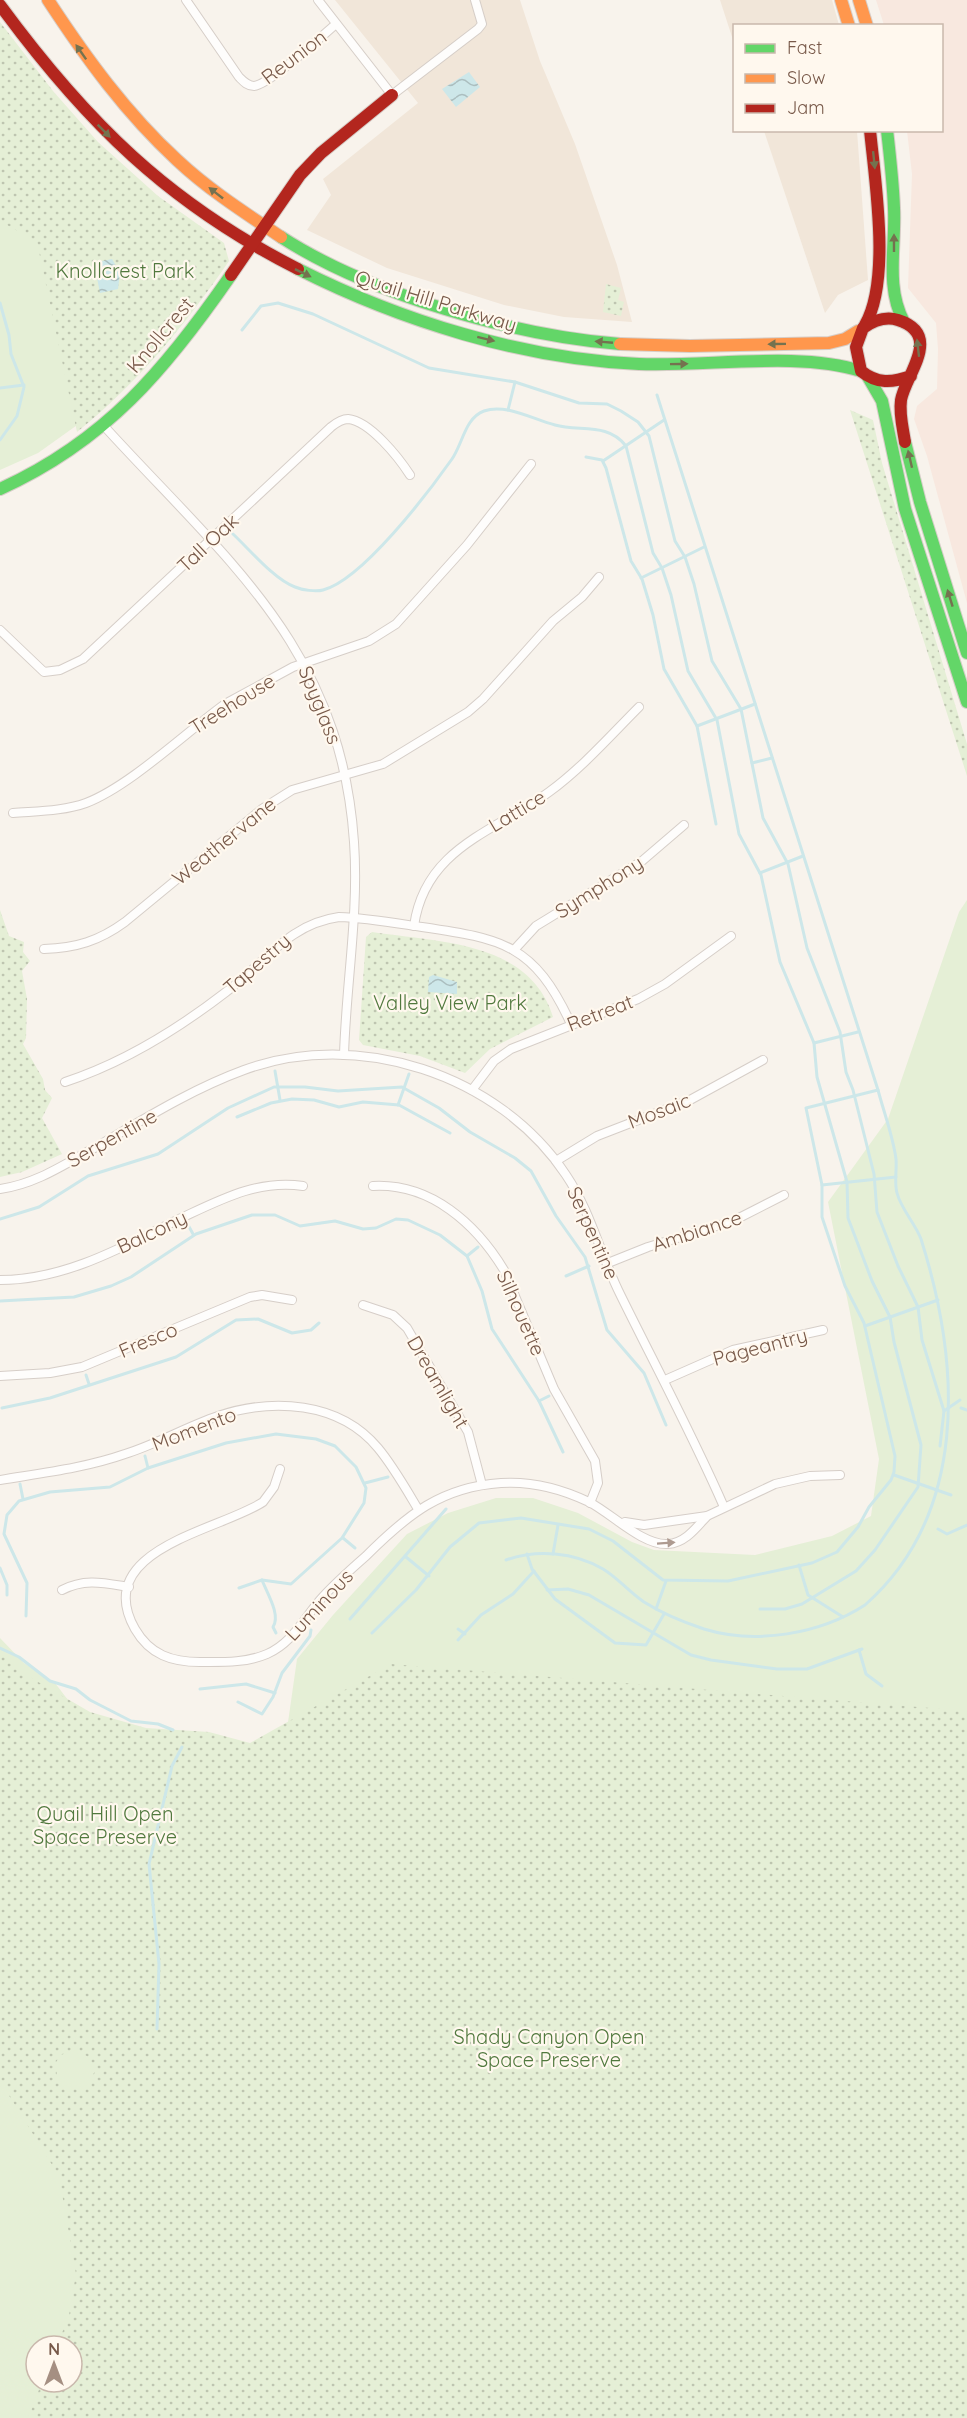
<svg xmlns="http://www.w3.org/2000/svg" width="967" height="2418" font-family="Quicksand,sans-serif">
<defs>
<pattern id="park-dots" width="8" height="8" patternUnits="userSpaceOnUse" patternTransform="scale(1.5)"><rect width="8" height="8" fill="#e5efd6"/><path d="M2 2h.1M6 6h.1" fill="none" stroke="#bec5b0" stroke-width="1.8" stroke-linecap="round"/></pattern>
<pattern id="water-waves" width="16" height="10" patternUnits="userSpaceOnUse" patternTransform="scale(1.5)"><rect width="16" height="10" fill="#cde7e9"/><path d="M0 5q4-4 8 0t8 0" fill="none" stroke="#abbebf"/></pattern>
</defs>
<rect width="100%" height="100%" fill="#f8f3ec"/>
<g fill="#f1e6d9">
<polygon points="335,0 520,0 540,61 575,144 617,265 632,322 564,317 504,305 387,268 307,230 331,195 323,179 418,103"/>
<polygon points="720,0 832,0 839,25 734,26 734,43"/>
<polygon points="764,131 857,131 868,280 838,295 825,313"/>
</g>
<polygon fill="#f8e8df" points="876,0 967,0 967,603 927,456 914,419 917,406 937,389 938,349 936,323 908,288 912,174 907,131 942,130 942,26 884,25"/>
<g fill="#e5efd6" fill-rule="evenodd">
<polygon points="0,219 31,238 43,235 80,423 38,453 0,470"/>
<path d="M967,900V2418H0V1638L24,1663L55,1683L91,1730L274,1821L297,1659L333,1615L407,1534L448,1513L496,1498H533L578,1513L632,1542L654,1550L755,1555L832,1536L871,1516L879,1459L828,1202L888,1119L959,912ZM36,2346H72V2382H36Z"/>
</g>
<g fill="url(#park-dots)" fill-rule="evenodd">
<path d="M0,22L53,91L98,142L158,196L224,243L229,261C185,325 138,383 77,432L37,242L0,221Z"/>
<polygon points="606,284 621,288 618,300 624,302 621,316 603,312"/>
<polygon points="850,410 873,420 882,463 967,744 967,776"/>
<polygon points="0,910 9,936 24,942 23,952 30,961 22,971 27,999 26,1038 23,1044 43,1079 45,1090 52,1098 42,1118 62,1154 22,1172 0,1177"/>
<path d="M372,932C435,942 530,940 553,1017L490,1049L465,1073L420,1056L363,1045L359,1040L366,937Z"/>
<path d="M0,1654L33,1679L90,1712L146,1728L209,1732L250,1743L391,1664L967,1711V2418H28L42,2382H72V2346H57L69,2315L76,2274L59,2176L0,2081ZM71,2051L87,2056L96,2069L85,2090L66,2087L57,2079L56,2062L61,2055Z"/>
</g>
<g fill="url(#water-waves)">
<polygon points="469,72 480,87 456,107 442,89"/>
<polygon points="112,259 120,273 118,289 100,293 94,263"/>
<polygon points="433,975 457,982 457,994 428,992 429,977"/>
</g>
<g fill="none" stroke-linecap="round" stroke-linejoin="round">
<g stroke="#cde7e9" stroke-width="3">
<polyline points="0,303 9,335 11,354 24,387 17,416 0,440"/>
<polyline points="242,330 261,306 278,303 313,314 429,368 515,382 579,403 607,404 621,411 638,422 649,436 675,541 685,557 694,584 712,661 741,709 763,818 788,864 807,948 840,1032 846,1072 853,1090 874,1174 877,1212 898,1266 918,1307 922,1340 944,1411 940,1446"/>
<polyline points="0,388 24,385"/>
<polyline points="508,410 515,382"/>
<polyline points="586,457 602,460 606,468 631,561 642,579 653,615 664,669 697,726 716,824"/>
<polyline points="603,461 664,420"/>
<path d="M233,534C249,549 275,580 295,587C302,590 316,592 323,590C362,580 428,493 452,459C463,443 465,418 484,411C506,403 534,420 555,425C579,432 608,422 626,446L653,553L662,568L671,595L688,671L717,720L739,834L761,875L780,962L814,1043L817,1077L847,1182L848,1218L872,1281L890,1317L894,1342L921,1445L918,1487L875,1550L856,1571L802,1604L785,1609H760"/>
<polyline points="641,578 704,547"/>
<polyline points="697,726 755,704"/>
<polyline points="752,763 772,758"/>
<polyline points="760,873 803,856"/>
<polyline points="814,1043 858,1032"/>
<polyline points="275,1071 280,1100"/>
<polyline points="398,1105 409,1074"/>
<polyline points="237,1117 271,1103 292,1099 314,1100 339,1107 363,1102 399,1105 450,1133"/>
<polyline points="822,1185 896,1177"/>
<polyline points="0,1219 39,1207 88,1176 158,1154 228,1108 274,1087 305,1087 338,1091 402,1087 439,1108 470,1132 515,1158 531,1171 556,1216 585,1257 607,1330 644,1373 666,1425"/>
<polyline points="187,1223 193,1234"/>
<polyline points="467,1256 478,1247"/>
<polyline points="566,1276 589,1266"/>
<polyline points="0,1301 74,1297 111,1286 131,1277 196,1234 252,1215 275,1215 300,1226 335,1221 363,1229 376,1228 396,1219 408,1220 440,1235 467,1256 482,1291 492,1329 539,1401 563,1452"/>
<polyline points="865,1326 938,1300"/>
<polyline points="86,1375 89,1384"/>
<polyline points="539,1401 549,1396"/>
<polyline points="2,1408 50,1398 176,1357 236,1320 258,1319 292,1333 311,1330 319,1323"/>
<polyline points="961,1408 967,1410"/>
<polyline points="944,1411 960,1400"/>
<polyline points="145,1456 148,1468"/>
<polyline points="894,1475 951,1495"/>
<polyline points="365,1483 388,1477"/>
<polyline points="20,1484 23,1499"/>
<polyline points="938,1529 947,1534 967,1525"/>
<polyline points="343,1538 355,1548"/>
<polyline points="527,1554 532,1569 555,1599 615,1643 646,1645 664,1614"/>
<polyline points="553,1554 558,1525"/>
<polyline points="406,1557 429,1576"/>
<path d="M506,1560C537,1549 574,1552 603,1569C618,1578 629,1592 644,1602C663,1614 683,1622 704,1629C756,1645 820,1634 865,1605C967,1515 962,1369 921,1239C915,1223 901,1209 897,1193C894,1182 897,1170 896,1159C893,1136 884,1113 878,1090L657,395"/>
<polyline points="799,1565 808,1595 843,1617"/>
<polyline points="0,1568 7,1585 7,1595"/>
<path d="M262,1580C267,1593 281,1615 273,1627L276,1633"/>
<polyline points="547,1590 568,1589 589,1595 691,1655 711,1660 777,1669 807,1669 862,1649"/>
<polyline points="656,1609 666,1581"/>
<polyline points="26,1616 27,1583 4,1534 7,1515 19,1501 50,1492 110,1487 148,1468 226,1443 276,1434 316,1439 335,1446 356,1467 366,1488 364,1503 342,1538 291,1584 262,1580 239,1588"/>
<polyline points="350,1619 446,1509"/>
<polyline points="458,1629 465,1634"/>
<polyline points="372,1633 416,1590 450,1547 479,1523 521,1518 589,1529 613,1541 663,1580 728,1581 812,1563 837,1552 858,1527 869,1507 891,1480 894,1472 895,1456 864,1323 845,1286 822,1217 822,1185 806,1108 878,1090"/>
<polyline points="458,1640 481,1615 513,1594 534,1571"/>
<polyline points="0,1648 19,1657 50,1681 76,1689 90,1700 131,1721 158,1724 173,1730"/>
<polyline points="859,1650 866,1674 882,1686"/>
<polyline points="200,1689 246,1684 275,1693"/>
<polyline points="238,1702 262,1714 273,1697 282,1673 310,1636 311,1630"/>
<polyline points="157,2029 159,1964 149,1864 172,1766 182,1747"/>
</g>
<defs>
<g id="street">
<path d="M186,0L239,77C243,81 247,86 254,86C269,85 322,36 336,24"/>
<polyline points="318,0 392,95 478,29 482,24 475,0"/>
<path d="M104,426C225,559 341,647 354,842C359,913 346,984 344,1055"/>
<path d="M0,630L44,672L60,670L83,659L331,427C336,423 342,419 348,419C370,421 399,458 410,475"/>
<path d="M13,813C37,811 64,811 86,803C130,786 185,733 225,704L293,667L369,641L396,624L467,545L531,464"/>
<path d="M414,926C425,848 494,832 549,792C582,768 610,736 639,707"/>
<path d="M44,949C76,948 99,941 125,922L262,809L292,790L383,764L468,712L483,699L553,621L582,597L599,577"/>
<polyline points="514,950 536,926 642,861 684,825"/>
<path d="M65,1082C123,1063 178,1029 226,992C265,963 288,924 339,917C367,918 395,923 422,927C503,939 534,944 571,1024"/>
<polyline points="472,1090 494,1061 511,1049 638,999 665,984 731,936"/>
<polyline points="556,1161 597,1136 690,1100 763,1060"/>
<path d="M373,1186C431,1183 476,1224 504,1270L554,1389L595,1461L598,1483L590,1503"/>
<path d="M0,1189C36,1184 65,1164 96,1147C144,1119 192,1089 244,1070C357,1028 499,1074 566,1175C591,1212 600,1254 620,1294C655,1365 692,1434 724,1507"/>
<polyline points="608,1263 648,1247 733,1221 784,1195"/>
<path d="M0,1280C64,1280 121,1248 177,1220C218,1201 257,1179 303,1186"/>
<polyline points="363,1305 393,1315 407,1328 468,1432 482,1485"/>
<polyline points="0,1376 50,1373 82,1367 250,1297 262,1295 292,1300"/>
<polyline points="665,1380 733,1350 823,1330"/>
<path d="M280,1469L274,1487L263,1502C221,1530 90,1549 135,1629C150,1655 172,1662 200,1662C222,1662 246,1663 267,1654C292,1643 303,1620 320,1600C334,1584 350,1570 366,1556C407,1515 441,1487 501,1483C532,1481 562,1489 589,1502C611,1513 643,1546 668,1544C685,1543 696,1528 707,1516"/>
<path d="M0,1480C42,1473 85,1468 125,1454C157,1444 186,1427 218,1416C272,1398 339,1401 378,1448C393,1466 406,1489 418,1509"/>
<polyline points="625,1522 644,1525 707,1516 775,1484 810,1476 840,1475"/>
<path d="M62,1590C85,1578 104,1583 129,1587"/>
</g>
<g id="fast">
<path d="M887,130C890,156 893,182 894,208C896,246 885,287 904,322"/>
<path d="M281,237C369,294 516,336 620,344"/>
<path d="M298,269C401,321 523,359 639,364C707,367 797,351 861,371"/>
<polyline points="868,377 882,401 905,509 967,702"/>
<polyline points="905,442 920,502 967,653"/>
<path d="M0,489C106,441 166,369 231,275"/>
</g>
<g id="slow">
<path d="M48,0C86,58 126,113 177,160C209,190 245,213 281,237"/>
<polyline points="841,0 849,26"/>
<polyline points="859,0 867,26"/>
<polyline points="620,344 690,346 829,343 845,339 858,331"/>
</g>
<g id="jam">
<path d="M0,5C86,122 168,203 298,269"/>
<polyline points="231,275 300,175 321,153 392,95"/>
<path d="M865,325C891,280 875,182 870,130"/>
<path d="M905,442C903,429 899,414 901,400C905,375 944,335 898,320C885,316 873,321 863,328L856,347L861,371C877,384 892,383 911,376"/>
</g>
</defs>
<use href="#street" stroke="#d6cec8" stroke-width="10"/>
<use href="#fast" stroke="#d7cec8" stroke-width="14"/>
<use href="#slow" stroke="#d7cec8" stroke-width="14"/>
<use href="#jam" stroke="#d7cec8" stroke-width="14"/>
<use href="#street" stroke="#fefdfc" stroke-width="8"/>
<use href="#fast" stroke="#63d668" stroke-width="12"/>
<use href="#slow" stroke="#ff974d" stroke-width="12"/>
<use href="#jam" stroke="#b3261e" stroke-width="12"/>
</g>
<defs><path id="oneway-solid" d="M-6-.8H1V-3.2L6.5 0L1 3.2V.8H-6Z" transform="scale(1.5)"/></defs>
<g fill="#74724f">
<use href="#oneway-solid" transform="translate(81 52) rotate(-125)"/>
<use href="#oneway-solid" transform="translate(104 131) rotate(45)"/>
<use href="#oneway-solid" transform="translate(874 160) rotate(84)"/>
<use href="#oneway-solid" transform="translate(216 193) rotate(-142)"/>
<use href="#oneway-solid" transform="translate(894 243) rotate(-90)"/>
<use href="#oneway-solid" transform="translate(303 273) rotate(26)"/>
<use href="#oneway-solid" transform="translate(486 339) rotate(14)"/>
<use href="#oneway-solid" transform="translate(604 342) rotate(-175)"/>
<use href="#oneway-solid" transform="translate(777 344) rotate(179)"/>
<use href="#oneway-solid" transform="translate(918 348) rotate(-97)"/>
<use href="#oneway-solid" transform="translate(679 364) rotate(-1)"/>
<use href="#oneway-solid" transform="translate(910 459) rotate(-103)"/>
<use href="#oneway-solid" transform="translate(950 598) rotate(-107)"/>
</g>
<use fill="#ae9b91" href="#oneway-solid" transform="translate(666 1543) rotate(-4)"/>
<g text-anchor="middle" stroke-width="4.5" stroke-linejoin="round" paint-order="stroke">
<g font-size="20" fill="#785949" stroke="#fff8ee">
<text transform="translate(294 57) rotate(-37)" y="7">Reunion</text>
<text transform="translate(436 301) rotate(17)" y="7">Quail Hill Parkway</text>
<text transform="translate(160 335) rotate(-50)" y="7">Knollcrest</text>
<text transform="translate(208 543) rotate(-43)" y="7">Tall Oak</text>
<text transform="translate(232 704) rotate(-32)" y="7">Treehouse</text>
<text transform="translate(320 705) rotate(68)" y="7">Spyglass</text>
<text transform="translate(517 811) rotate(-31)" y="7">Lattice</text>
<text transform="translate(224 841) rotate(-39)" y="7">Weathervane</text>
<text transform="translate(599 887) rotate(-32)" y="7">Symphony</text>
<text transform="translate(257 964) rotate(-41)" y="7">Tapestry</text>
<text transform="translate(600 1013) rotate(-21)" y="7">Retreat</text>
<text transform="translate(659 1111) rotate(-21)" y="7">Mosaic</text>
<text transform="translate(112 1138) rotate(-29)" y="7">Serpentine</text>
<text transform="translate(697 1231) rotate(-18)" y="7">Ambiance</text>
<text transform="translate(152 1232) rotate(-25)" y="7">Balcony</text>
<text transform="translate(593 1233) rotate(66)" y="7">Serpentine</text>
<text transform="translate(521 1313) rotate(66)" y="7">Silhouette</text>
<text transform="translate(148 1340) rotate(-23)" y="7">Fresco</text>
<text transform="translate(760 1347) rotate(-15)" y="7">Pageantry</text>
<text transform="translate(438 1382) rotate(60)" y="7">Dreamlight</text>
<text transform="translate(194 1429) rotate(-21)" y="7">Momento</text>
<text transform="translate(319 1605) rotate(-47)" y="7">Luminous</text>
</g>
<g font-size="20" fill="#51793e" stroke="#fff8ee">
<text x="125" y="278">Knollcrest Park</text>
<text x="450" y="1010">Valley View Park</text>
<text x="105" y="1821">Quail Hill Open<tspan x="105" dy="23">Space Preserve</tspan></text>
<text x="549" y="2044">Shady Canyon Open<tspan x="549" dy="23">Space Preserve</tspan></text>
</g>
</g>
<rect x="733" y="24" width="210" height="108" fill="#fff8ee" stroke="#c9b8ac" stroke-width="1.5"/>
<rect x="745" y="44" width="30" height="9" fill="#63d668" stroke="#c9b8ac" stroke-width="1.5"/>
<text x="787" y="54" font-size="18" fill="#785949">Fast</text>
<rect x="745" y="74" width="30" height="9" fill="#ff974d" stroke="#c9b8ac" stroke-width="1.5"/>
<text x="787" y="84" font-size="18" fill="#785949">Slow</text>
<rect x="745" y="104" width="30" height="9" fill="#b3261e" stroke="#c9b8ac" stroke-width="1.5"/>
<text x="787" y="114" font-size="18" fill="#785949">Jam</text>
<g transform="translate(54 2364)"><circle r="28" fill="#fff8ee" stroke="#c9b8ac" stroke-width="1.5"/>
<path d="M0-4.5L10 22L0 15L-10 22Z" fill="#a58f82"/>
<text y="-9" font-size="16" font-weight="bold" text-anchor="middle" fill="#785949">N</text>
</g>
</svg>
